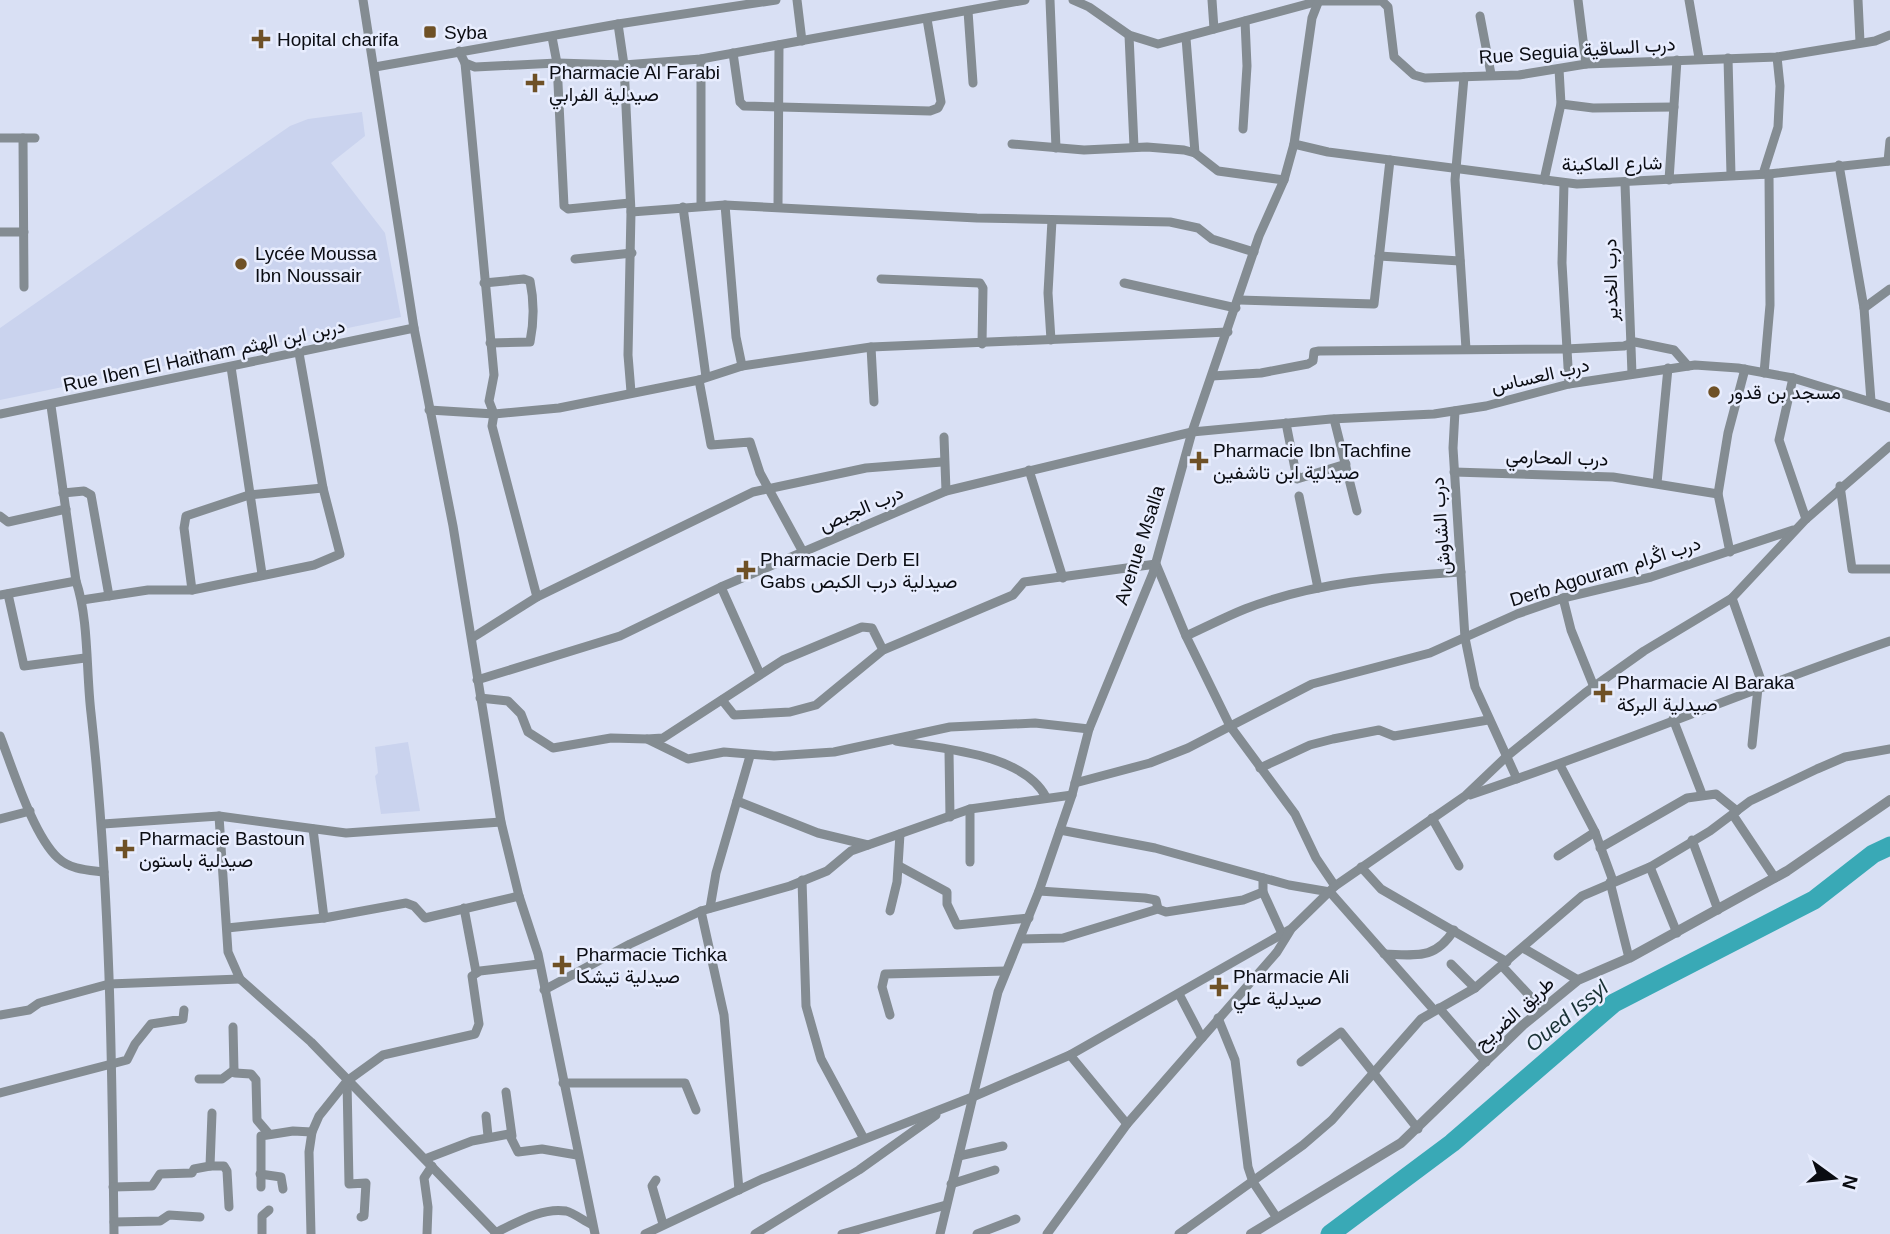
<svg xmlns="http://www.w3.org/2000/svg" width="1890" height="1234" font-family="Helvetica,Vazirmatn,sans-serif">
<rect width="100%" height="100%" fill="#d9e0f4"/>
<g fill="#cad3ee">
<polygon points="362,112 365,136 331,163 385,233 401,317 0,400 0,328 290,126 308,119"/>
<polygon points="408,742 420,811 381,814 375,776 378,773 375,747"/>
</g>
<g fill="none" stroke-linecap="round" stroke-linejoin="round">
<polyline stroke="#39a9b6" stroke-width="19" points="1330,1234 1452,1143 1614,1003 1814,900 1873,854 1890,846"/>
<g stroke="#848c92" stroke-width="9">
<polyline points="363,0 414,328 453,526 501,822 519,896 538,954 595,1234"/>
<polyline points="797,0 802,41"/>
<polyline points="1050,0 1056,148"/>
<polyline points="1073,0 1089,7 1129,35 1158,44 1319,1 1382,1 1388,7 1394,57 1414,75 1425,78 1519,75 1586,64 1777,57 1875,41 1890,35"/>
<polyline points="1212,0 1214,29"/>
<polyline points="1578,0 1586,64"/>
<polyline points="1689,0 1699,58"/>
<polyline points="1858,0 1860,42"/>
<polyline points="968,11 973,83"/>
<polyline points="1480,16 1491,74"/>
<polyline points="618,24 624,65 631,212 628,355 631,392"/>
<polyline points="1129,35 1134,147"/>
<polyline points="552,37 557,63 564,206 568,209 630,203"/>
<polyline points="1186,38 1195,153"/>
<polyline points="459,51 465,63 475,67 557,63 624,65 701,59 1025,0"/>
<polyline points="733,53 740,102 744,106 930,111 938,108 941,102 927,19"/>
<polyline points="1728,58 1731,175"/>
<polyline points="701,59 701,205"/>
<polyline points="465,63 494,375 489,401 494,414 492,426 537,597"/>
<polyline points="375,67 618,24 776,0"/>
<polyline points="1464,77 1455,180 1466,349"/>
<polyline points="1561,104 1593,108 1674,107"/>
<polyline points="1243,129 1247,66 1245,21"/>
<polyline points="0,138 35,138"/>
<polyline points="23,138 24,287"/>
<polyline points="1012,144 1084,150 1147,147 1184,150 1195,153 1218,171 1284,180"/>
<polyline points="1294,144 1328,152 1577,184 1769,174 1890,161"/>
<polyline points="1888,161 1890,141"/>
<polyline points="1839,165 1864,308 1871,401"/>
<polyline points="1763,174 1778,127 1780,86 1777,57"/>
<polyline points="1544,180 1561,104 1559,69"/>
<polyline points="1669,180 1677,60"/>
<polyline points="1564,183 1562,263 1569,384"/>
<polyline points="1625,184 1632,374"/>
<polyline points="725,205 736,337 742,366"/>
<polyline points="778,206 779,45"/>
<polyline points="683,207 706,377"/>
<polyline points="631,212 725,205 977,218 1170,222 1198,228 1212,239 1254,252"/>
<polyline points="0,232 24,232"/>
<polyline points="1379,256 1460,261"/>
<polyline points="575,259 632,253"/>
<polyline points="881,279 980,283 983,288 982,344"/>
<path d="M484,283L524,279L530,281C534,300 534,322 530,342L490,343"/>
<polyline points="1124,283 1236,308"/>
<polyline points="1239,300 1374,304 1390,160"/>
<polyline points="1864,308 1890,289"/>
<polyline points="1051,340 1048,293 1052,220"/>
<polyline points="871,347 874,402"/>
<polyline points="231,367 262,574"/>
<polyline points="1764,373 1770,305 1769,174"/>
<polyline points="1212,376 1261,373 1308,364 1313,361 1314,352 1319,351 1566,349 1624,346 1635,342 1674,350 1688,366"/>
<polyline points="1793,378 1779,440 1806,519"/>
<polyline points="699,380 711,445 750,442 760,473 803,552"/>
<path d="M51,406L76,581C89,620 86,671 91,713C110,886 112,1060 114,1234"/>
<polyline points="429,410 494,414 559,408 699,380 742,366 871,347 1228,332"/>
<polyline points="1455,411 1453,448 1465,638 1475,687 1517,779"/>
<polyline points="0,414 414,328"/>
<polyline points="1334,419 1357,511"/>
<polyline points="1286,423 1297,479 1346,464"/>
<polyline points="944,437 946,491"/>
<polyline points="1029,470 1063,578"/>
<polyline points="1454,472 1613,477 1718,494"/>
<polyline points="1657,483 1668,368"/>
<polyline points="1840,486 1852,569 1890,569"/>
<polyline points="63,493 84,491 91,495 109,596"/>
<polyline points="1299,496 1318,588"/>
<polyline points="0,516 8,522 66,509"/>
<polyline points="1730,552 1718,494 1728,433 1745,369"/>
<polyline points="721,587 760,674"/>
<polyline points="192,590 184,528 186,516 249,495 323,488"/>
<polyline points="8,594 24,666 85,658"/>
<polyline points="0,595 76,581"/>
<polyline points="1563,598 1571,630 1594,687"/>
<polyline points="1732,598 1763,686"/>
<polyline points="82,600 148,590 192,590 314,565 340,554 323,488 299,353"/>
<path d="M1186,636C1206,627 1225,617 1245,609C1314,582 1388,577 1461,572"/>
<polyline points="472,638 537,597 753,492 866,468 942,462"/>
<polyline points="477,680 620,636 721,587 946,491 1192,432 1331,419 1434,414 1486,406 1569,384 1695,365 1738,368 1793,378 1890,408"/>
<polyline points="480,698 508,701 521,714 528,732 553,748 611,738 647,739 688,759 724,752 774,756 834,752 950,727 1035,723 1089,729"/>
<polyline points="722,700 734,715 790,712 816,705 883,650 1013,595 1024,582 1156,564 1186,636 1230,726 1295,814 1316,858 1335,886"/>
<polyline points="1673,719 1702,794"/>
<path d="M0,736C13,769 33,835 58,858C71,870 88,870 104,872"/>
<polyline points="647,739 663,738 783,660 862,627 872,628 883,650"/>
<path d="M896,741C942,749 1023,753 1046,797"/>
<polyline points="1752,745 1758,688"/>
<polyline points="949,751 950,817"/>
<polyline points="1560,765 1595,832 1613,881"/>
<polyline points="1260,768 1310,745 1333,739 1379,730 1394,736 1488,720"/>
<polyline points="1075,783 1150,763 1188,748 1312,684 1430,653 1517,614 1563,598 1651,577 1793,530"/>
<path d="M1470,795C1611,748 1749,689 1890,641"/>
<polyline points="737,801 818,833 868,845"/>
<polyline points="970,809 970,862"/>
<polyline points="1733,815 1775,878"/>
<polyline points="219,816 228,952 240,979 311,1042 497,1234"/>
<polyline points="1432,818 1459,866"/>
<polyline points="0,819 30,811"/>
<polyline points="103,824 219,816 346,833 501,822"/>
<polyline points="313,829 324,918"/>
<polyline points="1060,830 1155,848 1289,885 1330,892 1434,1010"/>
<polyline points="1692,840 1718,910"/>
<polyline points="1600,848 1687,798 1716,794 1737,811"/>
<polyline points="1558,856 1595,832"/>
<polyline points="899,866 947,892 947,904 957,925 1029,918"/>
<polyline points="1361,867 1381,889 1507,962"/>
<polyline points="1650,867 1677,933"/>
<polyline points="802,880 806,1006 821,1059 863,1137"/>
<polyline points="1610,882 1629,958"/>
<polyline points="1039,891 1145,898 1156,900 1158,909"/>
<polyline points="1263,892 1284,938"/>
<polyline points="464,908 476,972"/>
<polyline points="710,908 716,873 750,756"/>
<polyline points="701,911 724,1015 739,1190"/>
<polyline points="890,911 897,882 900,834"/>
<polyline points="227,928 324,918 406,903 414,906 425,918 519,896"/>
<polyline points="1021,939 1063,938 1158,909 1166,912 1243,900 1263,892 1263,878"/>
<polyline points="1523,948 1578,980"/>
<path d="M1384,954C1417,955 1435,960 1454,930"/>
<polyline points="1451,964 1475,988"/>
<polyline points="1502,966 1541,1008"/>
<polyline points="544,990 630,944 701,911 790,886 827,871 851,851 970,809 1072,795"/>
<polyline points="1179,994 1202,1038"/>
<polyline points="1439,1008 1486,1062"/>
<polyline points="0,1015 29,1010 39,1003 109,984 240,979"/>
<polyline points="890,1015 882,987 885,974 1006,971"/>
<polyline points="1218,1018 1235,1060 1248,1167 1253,1182 1277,1218"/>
<polyline points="233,1027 234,1070 235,1073 251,1074 256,1080 257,1120 269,1134"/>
<polyline points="1070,1055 1127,1124"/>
<polyline points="1301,1062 1341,1032 1418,1129"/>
<polyline points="199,1079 222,1079 234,1070"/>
<polyline points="347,1081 349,1184 366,1183 364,1216 361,1217"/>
<polyline points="563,1083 685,1083 696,1110"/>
<polyline points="506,1092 512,1136"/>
<polyline points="0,1093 127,1060 135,1044 151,1024 183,1019 184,1010"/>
<polyline points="486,1116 488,1136"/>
<polyline points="959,1156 1003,1146"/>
<polyline points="425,1159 472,1141 509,1134 518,1152 542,1149 577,1155"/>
<polyline points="210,1166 224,1166 227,1171 229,1207"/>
<polyline points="260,1174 281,1177 283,1189"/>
<polyline points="656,1180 652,1186 663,1224"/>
<polyline points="951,1184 995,1170"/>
<polyline points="113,1187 152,1186 160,1174 192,1173 194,1169 210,1166 212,1113"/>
<polyline points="261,1187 261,1136 293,1131 312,1132"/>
<polyline points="114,1222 160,1221 169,1215 200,1217"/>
<path d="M495,1233C516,1223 542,1207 566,1211C574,1213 584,1221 591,1224"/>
<polyline points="262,1234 262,1216 269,1210"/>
<polyline points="311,1234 309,1152 312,1132 319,1116 347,1081 383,1055 475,1034 479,1024 472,976 480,971 539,964"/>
<polyline points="427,1234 428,1207 424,1178 432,1166"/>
<polyline points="645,1234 762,1179 975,1096 1070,1055 1291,929 1335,886 1465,796 1506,757 1585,693 1644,651 1732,598 1806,519 1890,446"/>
<polyline points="755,1234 859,1170 936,1115"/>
<polyline points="842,1234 946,1205"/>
<polyline points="940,1234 998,992 1039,891 1072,795 1089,729 1153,573 1192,432 1259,236 1284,180 1294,144 1312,18 1319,0"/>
<polyline points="977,1234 1016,1219"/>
<polyline points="1047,1234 1127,1124 1277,952 1290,931"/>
<polyline points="1179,1234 1303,1145 1332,1120 1421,1019 1475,988 1582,896 1650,867 1710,831 1750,801 1817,769 1845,757 1890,749"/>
</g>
<polyline stroke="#848c92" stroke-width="10" points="1251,1234 1401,1143 1523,1025 1578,980 1629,958 1787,871 1890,800"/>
</g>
<g fill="#6f5126" stroke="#e8edfe" stroke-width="2.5">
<rect x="423" y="25" width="14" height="14" rx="3.5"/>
<path d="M257.5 28.5h7v7h7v7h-7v7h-7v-7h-7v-7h7z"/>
<path d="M531.5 72.5h7v7h7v7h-7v7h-7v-7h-7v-7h7z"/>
<circle cx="241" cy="264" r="7"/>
<circle cx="1714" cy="392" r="7"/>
<path d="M1195.5 450.5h7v7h7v7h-7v7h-7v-7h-7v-7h7z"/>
<path d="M742.5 559.5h7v7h7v7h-7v7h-7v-7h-7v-7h7z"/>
<path d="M1599.5 682.5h7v7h7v7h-7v7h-7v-7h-7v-7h7z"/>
<path d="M121.5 838.5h7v7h7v7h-7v7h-7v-7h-7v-7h7z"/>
<path d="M558.5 954.5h7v7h7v7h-7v7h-7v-7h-7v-7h7z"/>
<path d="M1215.5 976.5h7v7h7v7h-7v7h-7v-7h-7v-7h7z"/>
</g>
<g text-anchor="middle" stroke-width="5" stroke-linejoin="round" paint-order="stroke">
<g font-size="19" fill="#0a0c12" stroke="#e8edfe" text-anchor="start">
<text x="444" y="39">Syba</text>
<text x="277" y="46">Hopital charifa</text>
<text x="549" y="79">Pharmacie Al Farabi<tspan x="549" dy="22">صيدلية الفرابي</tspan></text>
<text x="255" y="260">Lycée Moussa<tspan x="255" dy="22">Ibn Noussair</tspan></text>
<text x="1728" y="399">مسجد بن قدور</text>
<text x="1213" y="457">Pharmacie Ibn Tachfine<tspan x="1213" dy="22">صيدلية ابن تاشفين</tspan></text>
<text x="760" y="566">Pharmacie Derb El<tspan x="760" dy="22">Gabs صيدلية درب الكبص</tspan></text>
<text x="1617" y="689">Pharmacie Al Baraka<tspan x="1617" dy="22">صيدلية البركة</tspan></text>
<text x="139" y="845">Pharmacie Bastoun<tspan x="139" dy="22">صيدلية باستون</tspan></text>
<text x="576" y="961">Pharmacie Tichka<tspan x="576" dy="22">صيدلية تيشكا</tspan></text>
<text x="1233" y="983">Pharmacie Ali<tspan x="1233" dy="22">صيدلية علي</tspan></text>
</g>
<g font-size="19" fill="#0a0c12" stroke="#e8edfe">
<text transform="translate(1577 50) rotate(-4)" y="7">Rue Seguia درب الساقية</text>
<text transform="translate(1612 163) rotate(-1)" y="7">شارع الماكينة</text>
<text transform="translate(1610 280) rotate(-91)" y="7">درب الخدير</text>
<text transform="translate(204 355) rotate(-12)" y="7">Rue Iben El Haitham دربن ابن الهثم</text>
<text transform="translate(1540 375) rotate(-13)" y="7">درب العساس</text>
<text transform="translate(1557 457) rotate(2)" y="7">درب المحارمي</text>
<text transform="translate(861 508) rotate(-23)" y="7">درب الجبص</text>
<text transform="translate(1440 526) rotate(-94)" y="7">درب الشاوش</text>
<text transform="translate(1139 545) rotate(-72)" y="7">Avenue Msalla</text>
<text transform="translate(1605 571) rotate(-17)" y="7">Derb Agouram درب اڭرام</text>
<text transform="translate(1514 1013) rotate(-42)" y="7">طريق الضريح</text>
</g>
<g font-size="21" font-style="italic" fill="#183134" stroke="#e8edfe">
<text transform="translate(1567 1016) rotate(-39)" y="7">Oued Issyl</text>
</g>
</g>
<g transform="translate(1834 1178) rotate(105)" stroke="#e8edfe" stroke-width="5" paint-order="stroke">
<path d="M0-5L12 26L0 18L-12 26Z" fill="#0a0c12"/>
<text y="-10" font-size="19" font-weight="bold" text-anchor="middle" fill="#0a0c12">N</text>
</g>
</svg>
